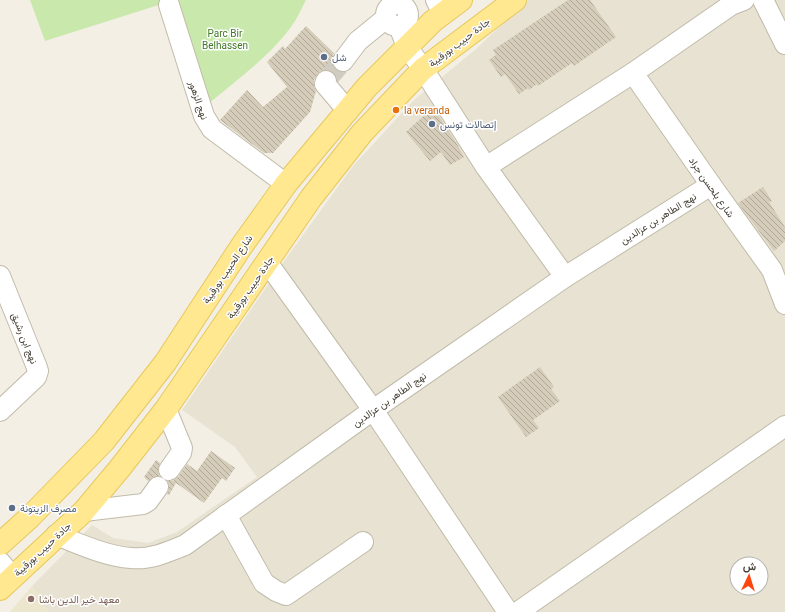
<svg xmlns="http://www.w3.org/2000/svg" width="785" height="612" font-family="Roboto,Vazirmatn,sans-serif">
<defs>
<pattern id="building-back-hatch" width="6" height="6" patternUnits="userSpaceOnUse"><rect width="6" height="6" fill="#d5ccb9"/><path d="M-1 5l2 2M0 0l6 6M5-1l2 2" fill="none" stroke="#afa797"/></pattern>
</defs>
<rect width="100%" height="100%" fill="#f3efe4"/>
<path fill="#e7e2d2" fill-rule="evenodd" d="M528,0H785V612H48L32,586L92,525L113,538L148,543L177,532L257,477L235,447L182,410L285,260L353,166L414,100L475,50ZM737,564H761V588H737Z"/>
<polygon fill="#ece6cd" points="32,586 48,612 10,612"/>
<path fill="#c8e9ab" d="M30,0H306C301,9 297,19 291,27C268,58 235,81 207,105L168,2L45,41Z"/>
<g fill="url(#building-back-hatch)">
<polygon points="568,0 590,0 616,37 574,66 572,63 538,86 537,84 529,90 528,88 519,94 505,74 501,77 489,60 496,55 493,50"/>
<polygon points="306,26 334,53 332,60 333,66 336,70 341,72 345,72 337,80 335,74 330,70 323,70 318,73 314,80 314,86 316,91 310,112 273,153 264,153 220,120 247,90 263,107 287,87 267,62 283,46 285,49"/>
<polygon points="431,109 435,110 457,144 464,157 450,165 441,152 430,161 406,132"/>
<polygon points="763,187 772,201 769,202 785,227 785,241 774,251 738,203"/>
<polygon points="540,367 554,387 551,389 560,401 533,420 539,428 526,437 498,397"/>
<polygon points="211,451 235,468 226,481 222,478 204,503 176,483 169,495 167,494 169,488 168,481 173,481 178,477 187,464 197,471"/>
<polygon points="156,460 160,463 158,469 159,476 153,477 148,481 144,477"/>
</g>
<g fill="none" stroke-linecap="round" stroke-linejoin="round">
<polyline stroke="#d0ccc1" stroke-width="20" stroke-dasharray="20 10" stroke-linecap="butt" points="326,81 343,61"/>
<defs>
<g id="minor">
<polyline points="436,0 443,13"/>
<polyline points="763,0 785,44"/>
<circle cx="397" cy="15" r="11"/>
<polyline points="169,5 204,116 212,129 286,184"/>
<polyline points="399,26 407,47 423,69 486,167 565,277"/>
<polyline points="343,61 358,41 385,19"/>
<polyline points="633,73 711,185 772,270 785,304"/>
<polyline points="326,81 325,84 348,111"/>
<polyline points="486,167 633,73 731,5 744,0"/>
<polyline points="267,262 373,410 508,612"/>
<polyline points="0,276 36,365 38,371 36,377 0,411"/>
<polyline points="166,409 182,448 181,453 169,470"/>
<polyline points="84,511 143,504 148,501 158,487"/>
<polyline points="226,515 264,583 276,591 286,595 363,542"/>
<path d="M56,535C80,544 105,556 131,558C150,560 168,552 185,545L373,410L565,277L711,185"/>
<polyline points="0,562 13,577"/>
<polyline points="518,612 785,426"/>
</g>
<g id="major">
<polyline points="0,544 30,517 104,441 165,363 241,247 286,184 367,87 433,21 461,0"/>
<polyline points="0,589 84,511 120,468 166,409 311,198 362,133 423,69 515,0"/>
</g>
</defs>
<use href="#minor" stroke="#c1bba9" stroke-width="22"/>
<use href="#major" stroke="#e7c85d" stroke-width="24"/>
<use href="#minor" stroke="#fff" stroke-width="20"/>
<use href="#major" stroke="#ffe890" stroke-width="22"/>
</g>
<g fill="#5c6f8a" stroke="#fff" stroke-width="1.5">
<circle cx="324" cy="57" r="4"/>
<circle cx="432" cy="124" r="4"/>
<circle cx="12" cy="508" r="4"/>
</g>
<circle fill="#e8710a" stroke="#fff" stroke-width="1.5" cx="396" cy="110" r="4"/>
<circle fill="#8d6e63" stroke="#fff" stroke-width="1.5" cx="31" cy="599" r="4"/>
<g text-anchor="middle" stroke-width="3" stroke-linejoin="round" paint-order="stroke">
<g font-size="10" fill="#3f7825" stroke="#fff">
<text x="225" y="37">Parc Bir<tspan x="225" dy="12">Belhassen</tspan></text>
</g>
<g font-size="10" fill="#453f34" stroke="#fff">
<text transform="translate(459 42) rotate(-37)" y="4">جادة حبيب بورقيبة</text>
<text transform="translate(199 100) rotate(71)" y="4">نهج الزهور</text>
<text transform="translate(712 187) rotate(55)" y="4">شارع بلحسن جراد</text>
<text transform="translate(658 218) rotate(-32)" y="4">نهج الطاهر بن عزالدين</text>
<text transform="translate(227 269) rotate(-56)" y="4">شارع الحبيب بورقيبة</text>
<text transform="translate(250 287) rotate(-55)" y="4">جادة حبيب بورقيبة</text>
<text transform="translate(25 338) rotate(68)" y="4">نهج ابن رشيق</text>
<text transform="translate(389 399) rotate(-35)" y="4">نهج الطاهر بن عزالدين</text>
<text transform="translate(42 549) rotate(-43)" y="4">جادة حبيب بورقيبة</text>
</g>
<g font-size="10" fill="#4e5e75" stroke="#fff" text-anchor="start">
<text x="332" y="61">شل</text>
<text x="440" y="128">إتصالات تونس</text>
<text x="20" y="512">مصرف الزيتونة</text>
</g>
<g font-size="10" fill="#c56008" stroke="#fff" text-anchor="start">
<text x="404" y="114">la veranda</text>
</g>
<g font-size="10" fill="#785e54" stroke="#fff" text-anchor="start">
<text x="39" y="603">معهد خير الدين باشا</text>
</g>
</g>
<g transform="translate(749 576) rotate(4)"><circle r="19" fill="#ffffff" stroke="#b5b2ae"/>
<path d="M0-3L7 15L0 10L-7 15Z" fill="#ff450e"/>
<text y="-6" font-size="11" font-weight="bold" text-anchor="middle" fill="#453f34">ش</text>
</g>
</svg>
